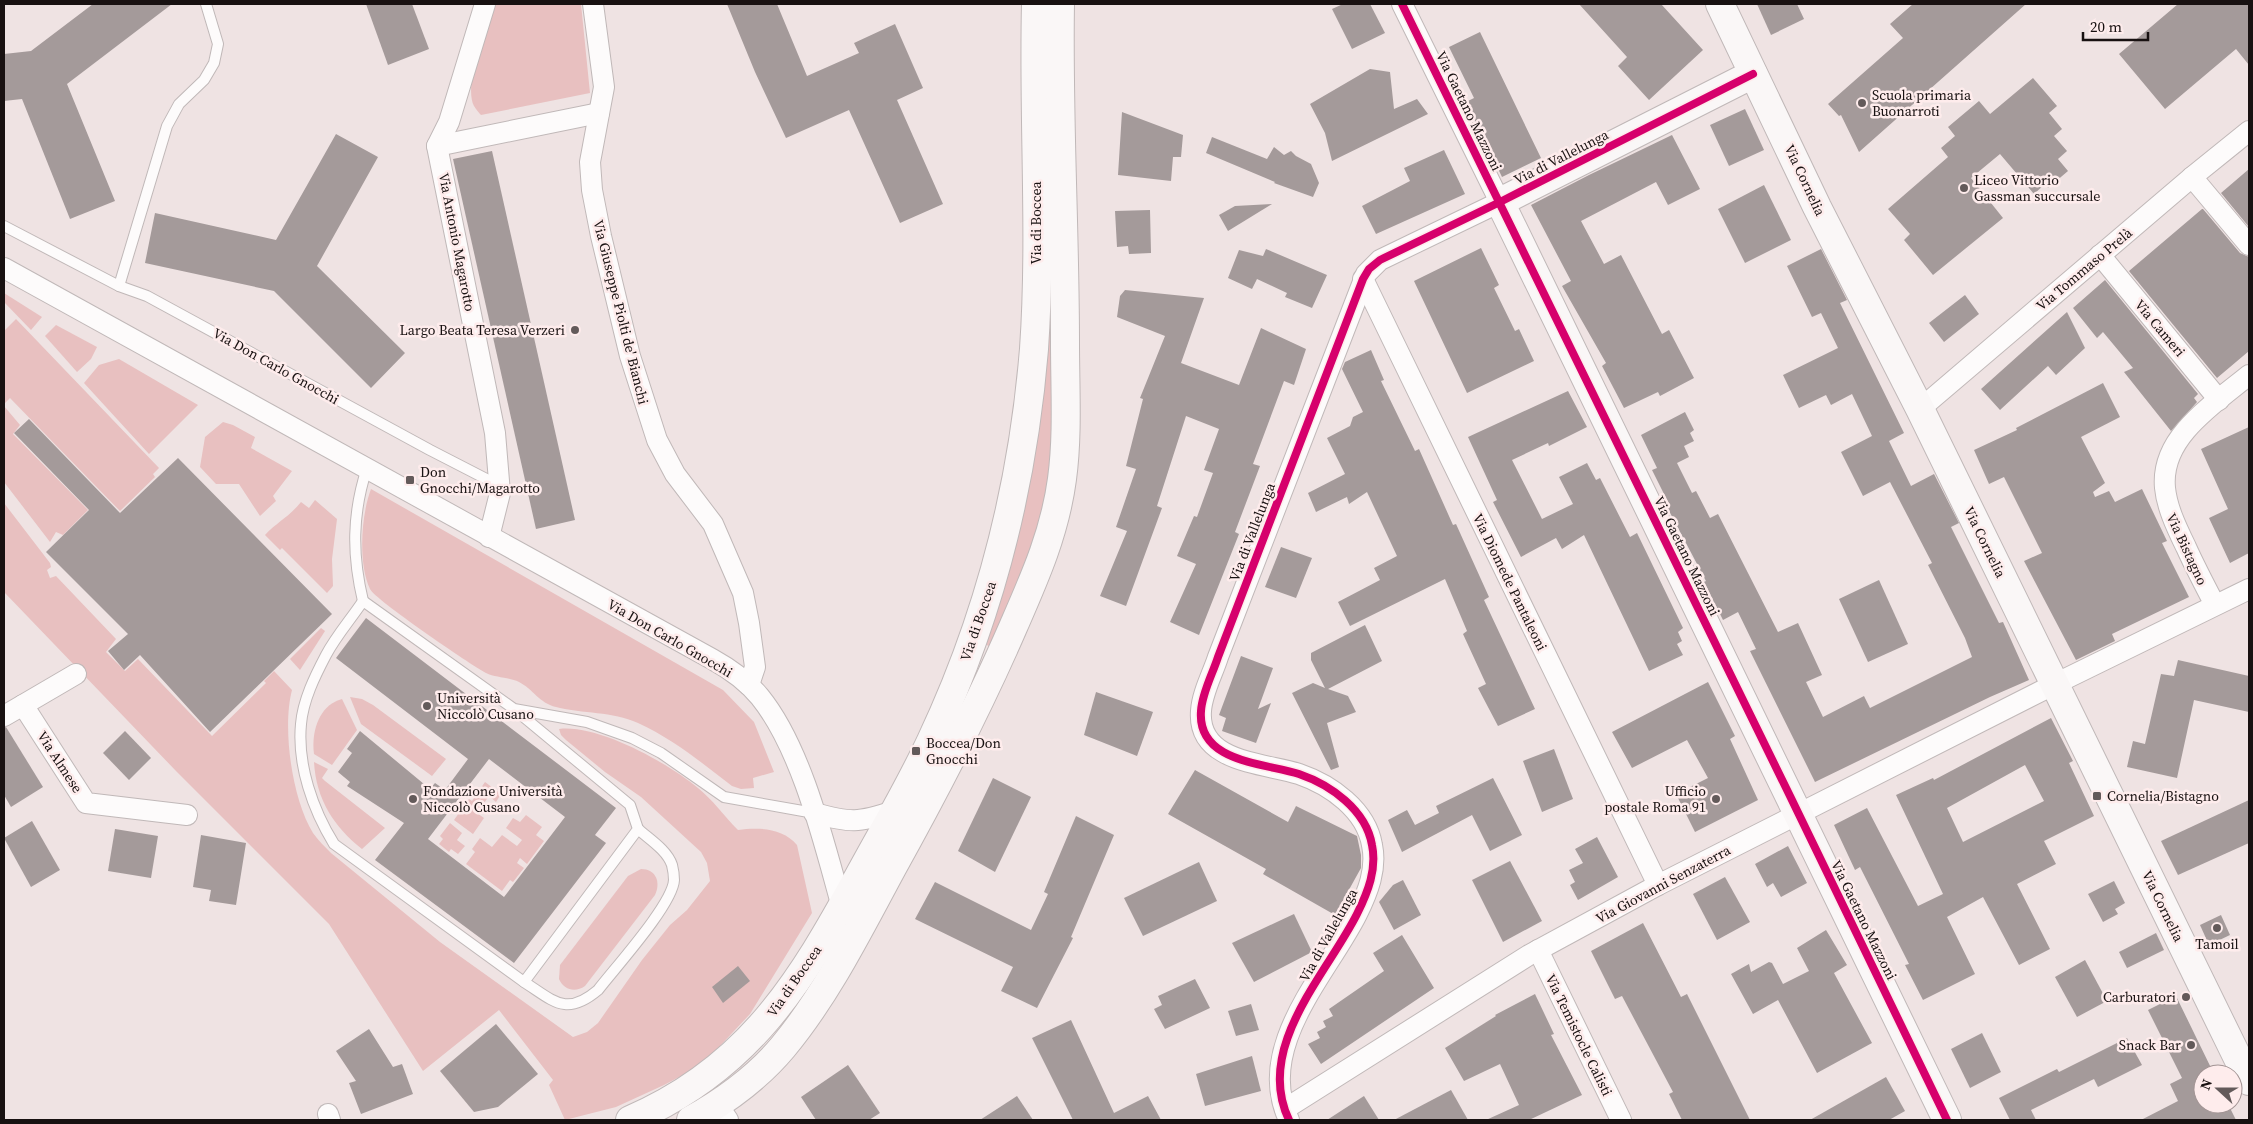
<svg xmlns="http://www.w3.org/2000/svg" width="2253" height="1124" font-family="'Source Serif 4',serif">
<rect width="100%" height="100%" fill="#efe3e3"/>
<g fill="#e8c0c0">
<path d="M493,4H581L590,93L481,115C479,113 476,109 474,106C463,86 486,26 493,4Z"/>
<polygon points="1050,271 1053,446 1048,485 1034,540 990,647 984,643 1013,558 1031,472"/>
<polygon points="4,293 42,317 31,330 4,302"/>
<polygon points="16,319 159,468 153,474 155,477 120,511 10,398 4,404 4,331"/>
<polygon points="56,325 97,347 91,359 77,372 45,336"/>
<polygon points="119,359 198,405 149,454 84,383 99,365"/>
<polygon points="4,406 20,425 13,434 88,510 63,535 56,532 50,542 4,482"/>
<polygon points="223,422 233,425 255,437 251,448 292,471 273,496 276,501 260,516 239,484 216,484 200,467 205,437"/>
<path d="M371,489L723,690L754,722L774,772L753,778L754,788L741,789L732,786C702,763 673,739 638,723C612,711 583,714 556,707C539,703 533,689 519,682C509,677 496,678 486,673C471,665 374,599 370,589C358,564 361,515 371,489Z"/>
<path d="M315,500L337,519L332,559L333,586L327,593L282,548L280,550L265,535C277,522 289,517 301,502L309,508Z"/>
<path d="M4,503L50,563L51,567L47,570L50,578L56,576L116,639L106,652L125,671L138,659L212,736L266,683L264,681L274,671L292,690C282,728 292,799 313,833C318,840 325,847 331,853L440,942L573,1037L587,1032L598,1023L642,960L670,925L687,910L710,881L707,863L701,852L641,797L605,772L566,740L561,735L559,729C598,724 668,763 698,788C713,800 724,816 738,830C759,827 783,828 797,845L812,913L750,1014L702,1065L664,1085L616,1107L565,1120L549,1085L553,1080L499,1010L423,1071L329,924L176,771L4,592Z"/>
<polygon points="321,628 325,631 300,670 290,659"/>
<polygon points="350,697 362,699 373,705 446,759 432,776 361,724"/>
<path d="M342,699L357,730L332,765L314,754C311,732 319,705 342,699Z"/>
<path d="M314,762L328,769L322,778L325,781L385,828L362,849C334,827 316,799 314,762Z"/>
<polygon points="485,782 501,794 496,802 489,796 477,813 484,818 473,834 454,820 469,799 472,801"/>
<polygon points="526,815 542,827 536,835 544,841 527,864 520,858 517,863 524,868 513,882 510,880 502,891 466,864 475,852 472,849 480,838 492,847 502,835 517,846 522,840 506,828 513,818 520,822"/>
<polygon points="450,823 462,833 457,840 465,846 458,854 451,849 449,852 439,844 443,839 440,836"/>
<path d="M641,869C656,869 661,882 655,895L585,986C575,993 564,990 559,979L560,965L628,876Z"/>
</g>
<g fill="#a49a9a" fill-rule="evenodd">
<polygon points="93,4 172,4 67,84 115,201 70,219 22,99 4,101 4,54 31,51"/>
<polygon points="366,4 412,4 429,49 388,65"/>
<polygon points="727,4 777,4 807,76 859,53 854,43 895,24 923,88 897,100 943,204 900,223 849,110 786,138 755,72"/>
<polygon points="1343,4 1370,4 1385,33 1352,49 1332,9"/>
<polygon points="1579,4 1661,4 1703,50 1649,100 1618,66 1627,57"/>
<polygon points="1757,4 1797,4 1804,19 1771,35"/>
<polygon points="1913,4 2026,4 1859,152 1841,115 1839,116 1828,104 1903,38 1890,24"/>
<polygon points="2178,4 2249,4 2249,65 2236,49 2165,109 2119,54"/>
<polygon points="1480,32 1541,158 1502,177 1466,102 1474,98 1449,47"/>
<polygon points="1370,69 1390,72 1394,109 1417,99 1428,114 1332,161 1325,133 1310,104"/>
<polygon points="2033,78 2057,106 2049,113 2062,129 2054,136 2067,151 2058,159 2068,171 2048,188 2045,184 2034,194 2000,154 1971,178 2003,218 1933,275 1904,240 1910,234 1888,209 1948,157 1941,148 1955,136 1948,127 1979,101 1990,114"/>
<polygon points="1745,109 1764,150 1729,166 1710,125"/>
<polygon points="1122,112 1183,135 1181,157 1173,157 1171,181 1118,175"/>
<polygon points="336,134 378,157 317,266 405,353 371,388 274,291 145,263 155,213 276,240"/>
<polygon points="1672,135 1700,189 1668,205 1656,182 1581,221 1604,264 1621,255 1662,334 1669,330 1694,378 1660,396 1658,392 1624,408 1602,366 1606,363 1562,286 1571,281 1531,205 1589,175"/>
<polygon points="1212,137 1267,159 1274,147 1284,155 1291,151 1296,156 1311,164 1319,183 1313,197 1274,183 1275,182 1206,153"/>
<polygon points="1444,150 1465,194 1376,234 1362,206 1410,181 1404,168"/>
<polygon points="492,151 575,520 536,529 453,159"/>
<polygon points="2249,169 2249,227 2221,193"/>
<polygon points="1764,185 1791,240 1745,263 1718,209"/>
<polygon points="1272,204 1228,231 1219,215 1235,206"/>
<polygon points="2202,209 2203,209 2240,253 2249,257 2249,351 2217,378 2129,271"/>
<polygon points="1150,210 1151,253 1129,254 1128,246 1117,247 1115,211"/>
<polygon points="1481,248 1499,285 1494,288 1515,331 1519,329 1534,361 1467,393 1414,281"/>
<polygon points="1266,249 1327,275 1312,308 1285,297 1287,293 1257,279 1252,289 1228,278 1239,250 1263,256"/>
<polygon points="1821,249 1847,300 1840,303 1904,433 1889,441 1911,486 1934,474 1959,523 1951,527 1999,623 2003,622 2029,680 1990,697 1815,782 1750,651 1756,649 1738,612 1723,620 1704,582 1706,581 1667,507 1670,506 1652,470 1657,468 1641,435 1685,412 1694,430 1690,433 1694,441 1684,446 1689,457 1677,463 1692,493 1696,491 1710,518 1718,514 1778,632 1798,623 1822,675 1806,682 1823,717 1864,696 1870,708 1972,657 1965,638 1928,565 1932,563 1890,482 1863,496 1841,452 1872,436 1852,394 1831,405 1826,395 1799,408 1783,375 1838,348 1821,313 1812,317 1787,266"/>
<polygon points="2105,280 2198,394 2194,398 2197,402 2171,431 2124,372 2133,368 2103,332 2097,338 2073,308"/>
<polygon points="1125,290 1204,298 1181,363 1239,385 1261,328 1306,349 1294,385 1284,381 1253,464 1260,466 1235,532 1239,534 1199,635 1170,622 1196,564 1177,556 1194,516 1197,517 1213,473 1204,470 1219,429 1186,416 1157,506 1162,508 1126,606 1100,596 1127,531 1116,527 1136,469 1126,466 1143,399 1140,398 1165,336 1117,317 1120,296"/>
<polygon points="1965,295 1979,314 1944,342 1929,323"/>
<polygon points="2067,312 2085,348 2056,375 2048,366 2000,410 1981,389"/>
<polygon points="1371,350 1384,380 1381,381 1415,451 1419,449 1453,525 1456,524 1489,597 1484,600 1535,709 1498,726 1478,688 1486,684 1463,634 1467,631 1445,579 1350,626 1338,602 1380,580 1374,568 1397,556 1367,492 1349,504 1347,497 1316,512 1308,493 1345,474 1327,438 1350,426 1353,417 1363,412 1342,369 1345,362"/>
<polygon points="2103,383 2120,417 2081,437 2105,483 2093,492 2095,497 2109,491 2115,502 2142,489 2167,541 2162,543 2189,597 2112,634 2115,641 2076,660 2024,561 2042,553 2004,477 1989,484 1974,450 2017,430 2016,428"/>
<polygon points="1568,391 1587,427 1549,446 1548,443 1512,460 1542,519 1573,504 1559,477 1587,463 1596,480 1600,478 1630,537 1637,533 1683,628 1678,632 1682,641 1677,644 1683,655 1649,671 1584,535 1562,549 1556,538 1521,557 1493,502 1497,500 1468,437"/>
<polygon points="29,419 120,513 178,458 332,614 210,732 140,655 124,670 108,651 128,634 46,552 89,510 14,433"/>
<polygon points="2249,427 2249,553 2230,563 2209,518 2228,509 2201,449"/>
<polygon points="1281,547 1312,558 1296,598 1265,587"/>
<polygon points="1879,580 1908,644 1868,662 1839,599"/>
<path d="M366,618L616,808L595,835L606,843L514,963L375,860L404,823L347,786L350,782L338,772L352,753L347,749L360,731L430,789L435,783L445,790L468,759L336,658ZM489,759L565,817L504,897L428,839Z"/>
<polygon points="1365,625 1382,661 1328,689 1348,696 1356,712 1327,723 1339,767 1331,770 1292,693 1313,683 1325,688 1311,660 1311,653"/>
<polygon points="1241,656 1273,668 1258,709 1271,703 1256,743 1222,731 1226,718 1219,715"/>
<polygon points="2178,660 2249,676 2249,712 2194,700 2177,778 2127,767 2133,741 2145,744 2161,674 2174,676"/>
<polygon points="1708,682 1735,736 1730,739 1758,800 1695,832 1676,794 1708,778 1687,740 1632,768 1612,732"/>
<polygon points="1096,692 1153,712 1137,756 1084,735"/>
<path d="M2051,718L2073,761L2069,763L2094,816L2044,841L2056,864L2017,884L2050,949L2019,965L1983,897L1947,917L1975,974L1923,1000L1905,965L1909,964L1860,867L1855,870L1834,825L1867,808L1918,906L1943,894L1896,795L1933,778L1934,780ZM2025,765L2044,801L1963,842L1947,808Z"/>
<polygon points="6,727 43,787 11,807 4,795 4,728"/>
<polygon points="125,731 151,758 129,780 103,753"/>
<polygon points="1554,749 1573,799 1542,812 1523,761"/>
<polygon points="1195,770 1288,822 1296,806 1357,836 1361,855 1361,868 1335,915 1263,874 1266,869 1168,814"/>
<polygon points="993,778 1031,797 995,872 958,851"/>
<polygon points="1493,778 1522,835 1490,851 1472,815 1402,852 1388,820 1407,810 1415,825 1439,813 1436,806"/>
<polygon points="2249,800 2249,843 2178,875 2161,841"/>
<polygon points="1076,816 1114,835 1071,937 1073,938 1037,1008 1001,991 1013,967 915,919 935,882 1031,930 1048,894 1044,892"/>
<polygon points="32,821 60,870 31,887 4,838"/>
<polygon points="115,829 158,836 151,878 108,871"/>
<polygon points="201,835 246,843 236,905 209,901 211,890 193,887"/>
<polygon points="1597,837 1618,877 1578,900 1570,885 1575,882 1569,870 1583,863 1575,849"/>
<polygon points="1788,846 1807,883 1781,897 1773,883 1767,887 1755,864"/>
<polygon points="1510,861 1542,921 1503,942 1472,880"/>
<polygon points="1199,862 1217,901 1143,936 1124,898"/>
<polygon points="1725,877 1750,922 1717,940 1693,894"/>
<polygon points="1403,880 1421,915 1394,930 1379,902 1393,885"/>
<polygon points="2114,881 2125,903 2115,909 2118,914 2103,922 2088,894"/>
<polygon points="1294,914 1312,952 1254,982 1232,943"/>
<polygon points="2221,915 2230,935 2209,945 2200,925"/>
<polygon points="1643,923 1681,997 1687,994 1750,1120 1682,1120 1669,1094 1673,1092 1622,996 1615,999 1591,951"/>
<polygon points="1826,930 1847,965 1834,973 1872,1043 1817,1073 1778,1000 1753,1014 1731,974 1749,964 1751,972 1769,962 1772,963 1783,984 1809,971 1797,948"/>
<polygon points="2156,933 2164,950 2127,968 2119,952"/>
<polygon points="1402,935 1434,988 1321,1064 1308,1044 1320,1038 1317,1032 1326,1027 1323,1021 1333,1016 1329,1009 1384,971 1373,953"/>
<polygon points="2085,960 2107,1001 2077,1017 2055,977"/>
<polygon points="738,966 750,981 723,1003 712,987"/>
<polygon points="1195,979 1210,1008 1165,1029 1154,1009 1162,1005 1158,996"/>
<polygon points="1535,994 1554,1034 1551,1035 1582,1095 1529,1120 1486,1120 1519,1105 1500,1064 1464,1081 1445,1048 1496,1016 1495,1015"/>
<polygon points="2176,996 2214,1074 2203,1074 2203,1104 2228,1104 2236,1120 2141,1120 2178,1101 2170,1084 2182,1078 2148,1010"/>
<polygon points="1251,1004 1259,1030 1236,1036 1228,1011"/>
<polygon points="1071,1020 1114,1113 1148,1096 1161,1120 1073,1120 1032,1038"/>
<polygon points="496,1024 538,1074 498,1107 474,1112 440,1071"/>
<polygon points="369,1029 393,1067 402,1064 413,1094 361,1114 349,1083 356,1081 336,1051"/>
<polygon points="1982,1033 2001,1072 1970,1088 1951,1049"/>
<polygon points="2127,1038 2142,1065 2098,1087 2094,1079 2031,1110 2036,1120 2010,1120 1999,1098 2057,1069 2059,1072"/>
<polygon points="1252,1056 1261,1091 1205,1106 1196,1074"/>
<polygon points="848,1065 880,1113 869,1120 816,1120 801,1097"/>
<polygon points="1886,1077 1905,1111 1889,1120 1810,1120"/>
<polygon points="1451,1090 1468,1120 1394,1120"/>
<polygon points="1017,1096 1033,1120 980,1120"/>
<polygon points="1364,1096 1379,1120 1327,1120"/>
</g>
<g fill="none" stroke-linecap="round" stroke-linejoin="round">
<defs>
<g id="lane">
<polyline points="4,226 119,286 147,296 430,450 500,486"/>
<polyline points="119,286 167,126 179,104 204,80 214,63 218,44 206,4"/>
<path d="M363,601C352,555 352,514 367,468"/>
<path d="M514,709L630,805L638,829L524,982L334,844C313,810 297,765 301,724C303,700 315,676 326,655C336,636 351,619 363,601L514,709L587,722L632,738L661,753L724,797L814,813"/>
<path d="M524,982C554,1001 566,1017 598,990C614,969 673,904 674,880C674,876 673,869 672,865C667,850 649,839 638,829"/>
</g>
<g id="street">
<polyline points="485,4 449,122 437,146 495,433 500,493 489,537"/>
<polyline points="593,4 604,87 590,162 592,190 601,236 630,356 657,440 675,474 713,524 743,593 749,623 755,667 749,685"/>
<polyline points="437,146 599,113"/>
<polyline points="2192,177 2249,245"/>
<polyline points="2100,255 2219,400"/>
<path d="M4,268L712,659C730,669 747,681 760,697C802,749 824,843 842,907L849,912"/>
<polyline points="1363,279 1658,885"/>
<polyline points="1920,409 2192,177 2249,131"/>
<path d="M2215,605C2205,586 2195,567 2186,547C2165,504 2151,471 2186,430C2204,409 2228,392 2249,375"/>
<polyline points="23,705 76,674"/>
<polyline points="4,716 23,705 86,803 187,815"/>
<path d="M814,813C851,823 858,823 894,811"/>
<polyline points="1538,950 1621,1120"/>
<polyline points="717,1104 728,1120"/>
<polyline points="1285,1109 1529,955 1658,885 2055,684 2249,589"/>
<polyline points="328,1114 330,1120"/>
<path d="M1289,1120C1254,1047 1327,974 1357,914C1368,892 1377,869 1372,845C1366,810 1331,785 1299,774C1265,763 1197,763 1201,711C1202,693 1213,673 1218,657L1366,274L1380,260L1500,202L1402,4"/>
</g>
<g id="secondary">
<polyline points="1720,4 1817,207 1920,409 2249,1081"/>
<polyline points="1753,74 1500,202 1947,1120"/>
<path d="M630,1120C749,1069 801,982 860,874C884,830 910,786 931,741C989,618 1023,484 1034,349C1042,234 1033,118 1036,4"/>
<path d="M691,1120C725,1101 758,1077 783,1047C827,994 859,929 892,868C936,789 978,708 1014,625C1035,577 1055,532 1062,479C1068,435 1065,388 1065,343C1065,230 1058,117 1060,4"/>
</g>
</defs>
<use href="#lane" stroke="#c0b8b8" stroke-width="12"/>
<use href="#street" stroke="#c0b8b8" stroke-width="22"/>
<use href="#secondary" stroke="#c0b8b8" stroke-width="30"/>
<use href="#lane" stroke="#fdfbfb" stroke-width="10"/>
<use href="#street" stroke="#fdfbfb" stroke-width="20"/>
<use href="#secondary" stroke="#faf7f7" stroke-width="28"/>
<defs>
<g id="cycleway">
<polyline points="1402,4 1790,796 1947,1120"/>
<path d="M1289,1120C1254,1047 1327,974 1357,914C1368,892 1377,869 1372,845C1366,810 1331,785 1299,774C1265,763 1197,763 1201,711C1202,693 1213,673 1218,657L1363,279L1369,269L1380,260L1500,202L1753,74"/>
</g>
</defs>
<use href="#cycleway" stroke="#feecec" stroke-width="11"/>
<use href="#cycleway" stroke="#d6006c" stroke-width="8"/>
</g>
<g fill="#635a5a" stroke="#feecec" stroke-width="2">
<circle cx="1862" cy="103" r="5"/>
<circle cx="1964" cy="188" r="5"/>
<circle cx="575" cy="330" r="5"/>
<rect x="405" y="475" width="10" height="10" rx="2.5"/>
<circle cx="427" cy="706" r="5"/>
<rect x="911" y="746" width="10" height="10" rx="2.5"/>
<rect x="2092" y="791" width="10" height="10" rx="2.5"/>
<circle cx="413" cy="799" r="5"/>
<circle cx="1716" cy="799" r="5"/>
<circle cx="2217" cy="928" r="5"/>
<circle cx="2186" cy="997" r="5"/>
<circle cx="2191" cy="1045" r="5"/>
</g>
<g text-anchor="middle" stroke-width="5" stroke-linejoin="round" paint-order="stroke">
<g font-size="14" fill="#181111" stroke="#feecec" text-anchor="start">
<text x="1872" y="100">Scuola primaria<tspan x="1872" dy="16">Buonarroti</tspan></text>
<text x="1974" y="185">Liceo Vittorio<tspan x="1974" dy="16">Gassman succursale</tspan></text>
<text x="565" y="335" text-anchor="end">Largo Beata Teresa Verzeri</text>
<text x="420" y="477">Don<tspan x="420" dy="16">Gnocchi/Magarotto</tspan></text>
<text x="437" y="703">Università<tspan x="437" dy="16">Niccolò Cusano</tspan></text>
<text x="926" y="748">Boccea/Don<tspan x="926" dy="16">Gnocchi</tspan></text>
<text x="423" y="796">Fondazione Università<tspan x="423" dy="16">Niccolò Cusano</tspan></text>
<text x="1706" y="796" text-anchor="end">Ufficio<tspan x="1706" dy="16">postale Roma 91</tspan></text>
<text x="2107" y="801">Cornelia/Bistagno</text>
<text x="2217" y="949" text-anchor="middle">Tamoil</text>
<text x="2176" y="1002" text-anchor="end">Carburatori</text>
<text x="2181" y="1050" text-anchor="end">Snack Bar</text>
</g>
<g font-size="14" fill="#181111" stroke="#feecec">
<text transform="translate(1469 111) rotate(64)" y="5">Via Gaetano Mazzoni</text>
<text transform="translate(1561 157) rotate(-27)" y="5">Via di Vallelunga</text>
<text transform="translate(1805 180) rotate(65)" y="5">Via Cornelia</text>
<text transform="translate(1036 223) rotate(-90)" y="5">Via di Boccea</text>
<text transform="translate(457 242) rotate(79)" y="5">Via Antonio Magarotto</text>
<text transform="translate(2084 269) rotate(-40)" y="5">Via Tommaso Prelà</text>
<text transform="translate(621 312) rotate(76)" y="5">Via Giuseppe Piolti de' Bianchi</text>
<text transform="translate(2160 328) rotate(50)" y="5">Via Cameri</text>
<text transform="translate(276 366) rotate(29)" y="5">Via Don Carlo Gnocchi</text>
<text transform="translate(1252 532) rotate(-69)" y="5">Via di Vallelunga</text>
<text transform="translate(1985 542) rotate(64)" y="5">Via Cornelia</text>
<text transform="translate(2187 549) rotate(65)" y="5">Via Bistagno</text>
<text transform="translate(1687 556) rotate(64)" y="5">Via Gaetano Mazzoni</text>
<text transform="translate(1510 582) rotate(64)" y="5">Via Diomede Pantaleoni</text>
<text transform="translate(978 621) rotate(-71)" y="5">Via di Boccea</text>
<text transform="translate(670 638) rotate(30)" y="5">Via Don Carlo Gnocchi</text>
<text transform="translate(60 762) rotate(57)" y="5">Via Almese</text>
<text transform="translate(1663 884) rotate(-28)" y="5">Via Giovanni Senzaterra</text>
<text transform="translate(2163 906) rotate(64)" y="5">Via Cornelia</text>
<text transform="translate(1864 920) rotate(64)" y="5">Via Gaetano Mazzoni</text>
<text transform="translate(1328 935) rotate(-61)" y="5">Via di Vallelunga</text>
<text transform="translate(794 981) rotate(-55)" y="5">Via di Boccea</text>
<text transform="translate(1579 1035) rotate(64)" y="5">Via Temistocle Calisti</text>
</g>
</g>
<rect width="2253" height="1124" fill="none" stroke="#181111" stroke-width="10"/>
<g transform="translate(2218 1089) rotate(291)"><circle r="24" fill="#feecec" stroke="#a29494"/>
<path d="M0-4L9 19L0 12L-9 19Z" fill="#635a5a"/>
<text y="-8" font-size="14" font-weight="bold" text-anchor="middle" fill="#181111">N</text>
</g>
<path d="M2083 32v8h65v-8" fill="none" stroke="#181111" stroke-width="2.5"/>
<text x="2090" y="32" font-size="15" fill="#181111" stroke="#feecec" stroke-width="4" paint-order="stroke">20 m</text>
</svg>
